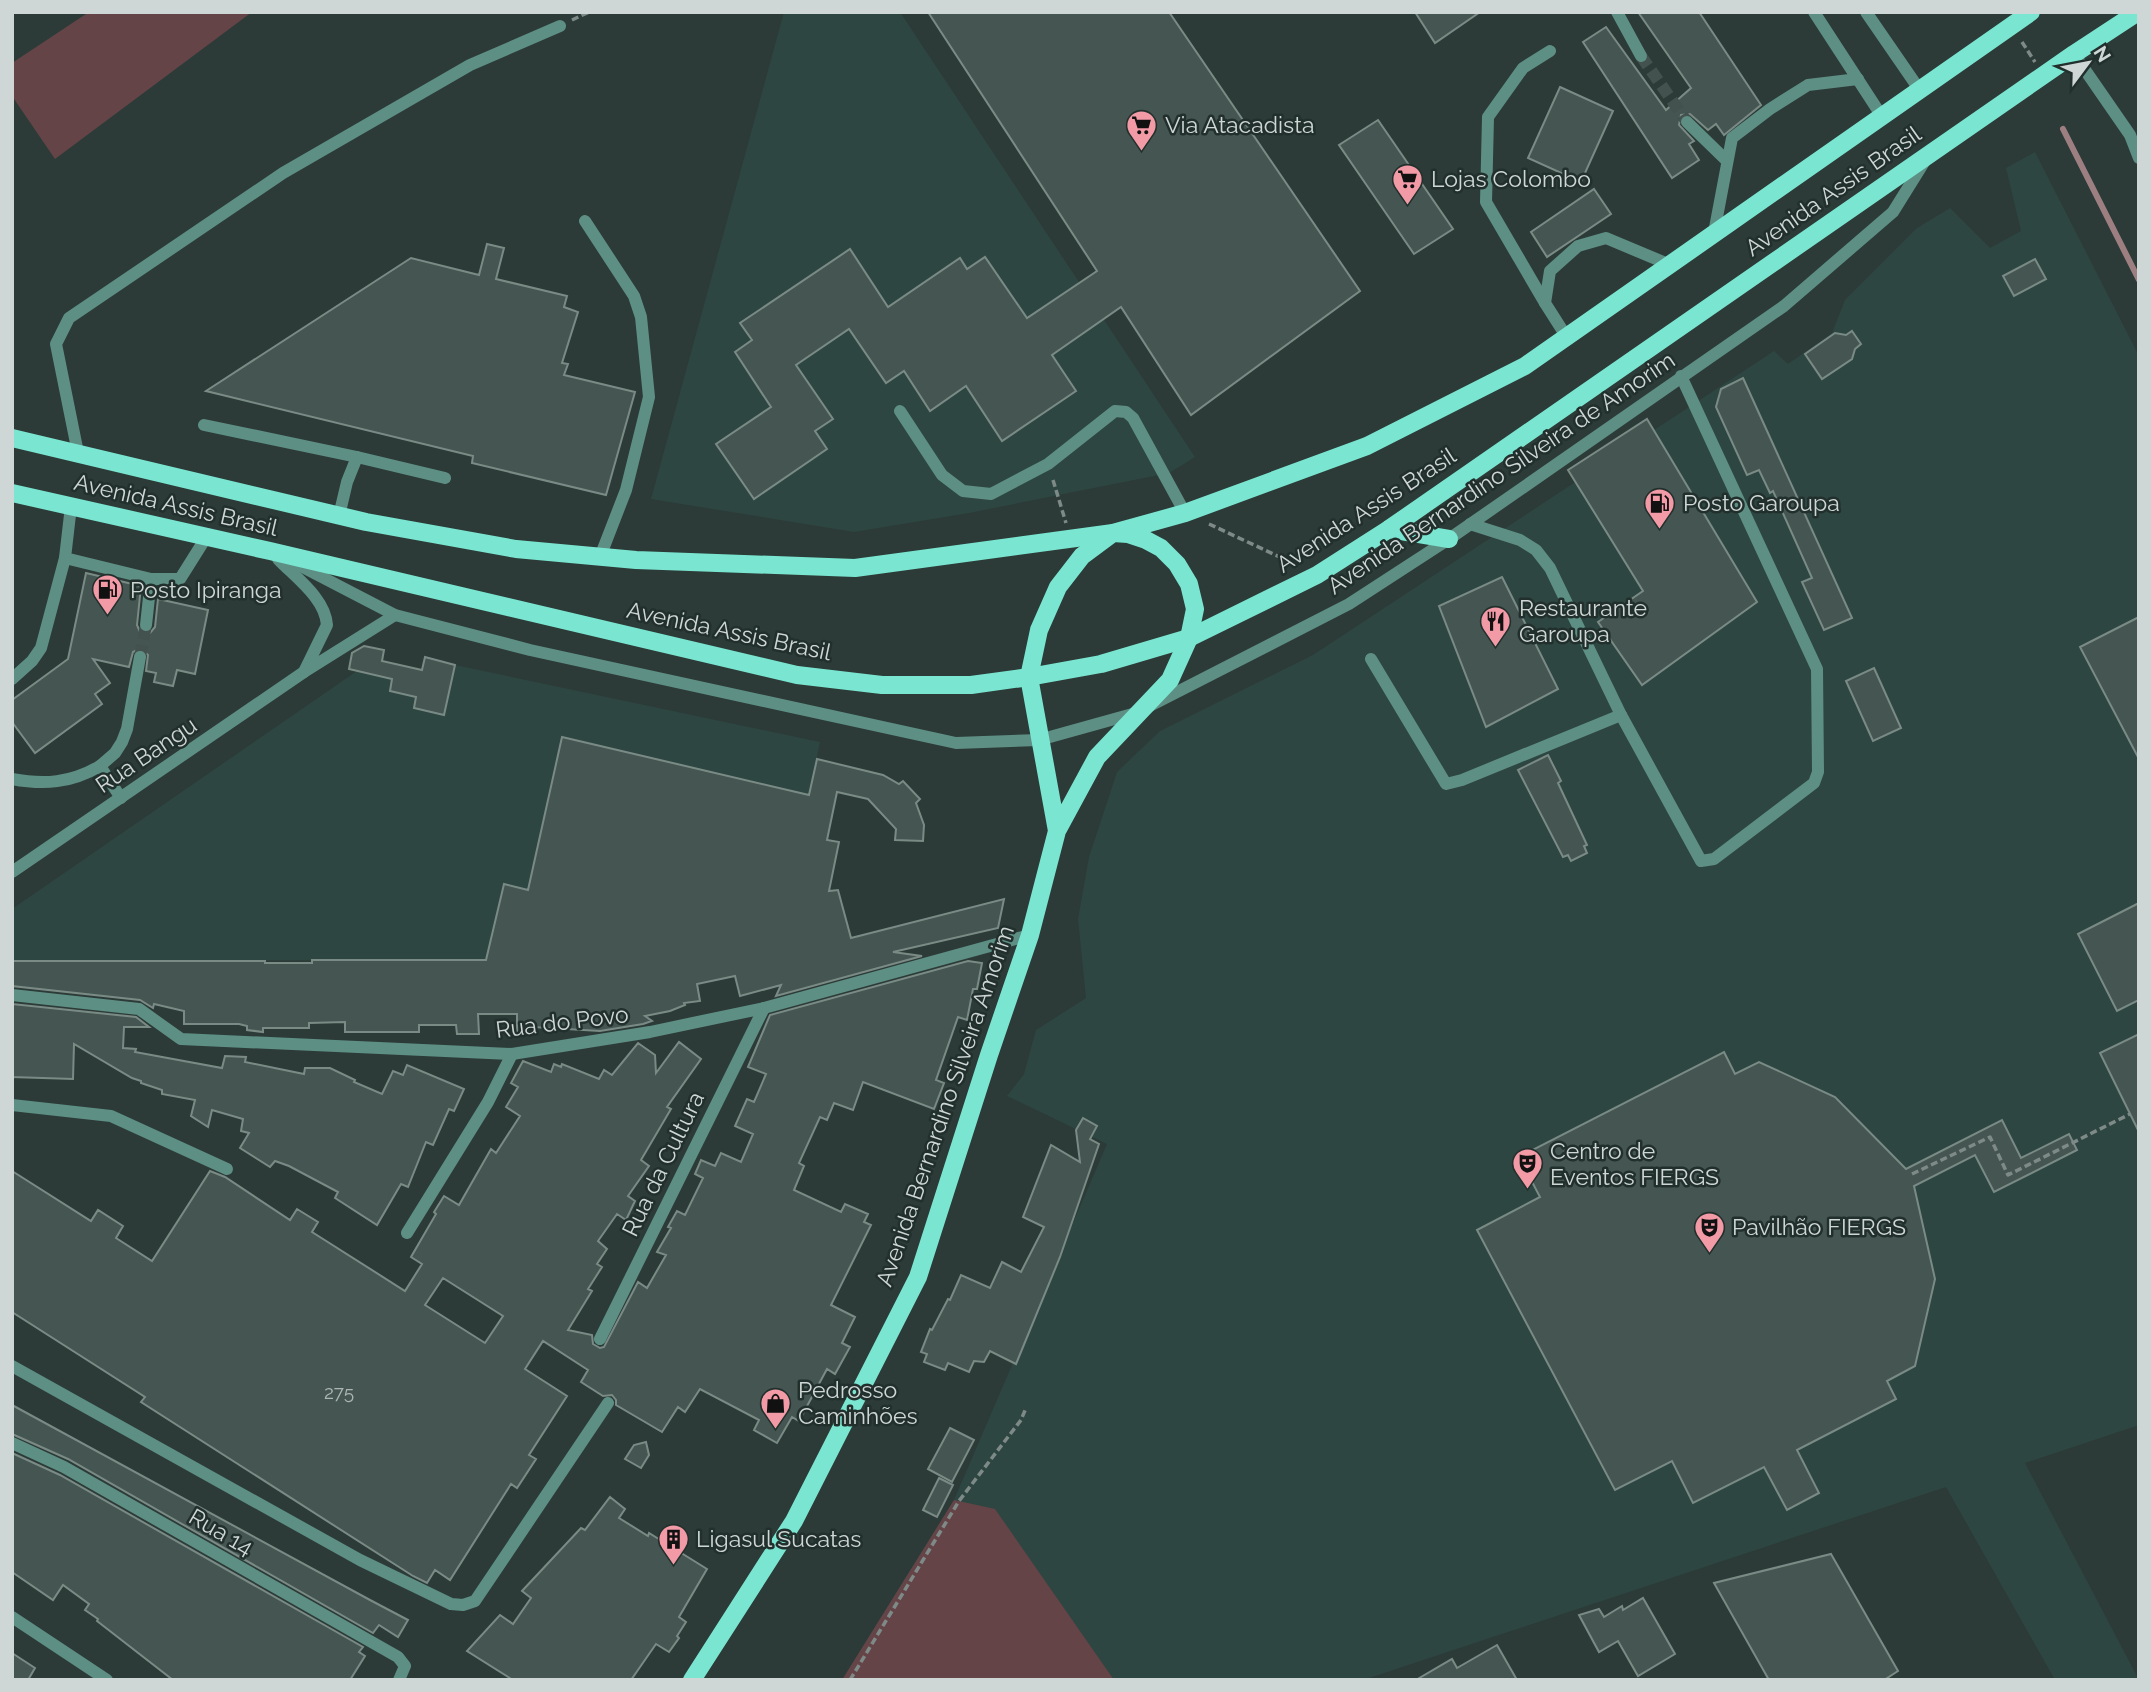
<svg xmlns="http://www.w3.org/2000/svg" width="2151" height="1692" font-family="Raleway,sans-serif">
<rect width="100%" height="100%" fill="#2c3b37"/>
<g fill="#2e4641">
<polygon points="784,12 900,12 1195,457 1169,473 969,513 854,532 651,499"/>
<polygon points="2035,152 2139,356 2139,1425 2025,1463 2139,1680 2055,1680 1946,1487 1363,1680 842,1680 954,1500 1107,1144 1007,1096 1024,1074 1036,1030 1086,998 1078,919 1089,857 1117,772 1160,731 1313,655 1774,351 1788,364 1832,333 1845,300 1917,228 1950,208 1990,248 2021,231 2006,168"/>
<polygon points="455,665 820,742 786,909 552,960 12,961 12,909 357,671 392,679 390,691 416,697 414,708 444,714"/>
</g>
<g fill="#654448">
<polygon points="89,12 252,12 55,159 12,96 12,63"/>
<polygon points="954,1500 995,1509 1114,1680 842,1680"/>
</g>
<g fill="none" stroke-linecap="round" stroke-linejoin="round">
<polyline stroke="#9d7f82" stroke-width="6" points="2063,129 2139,280"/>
</g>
<g fill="#455551" stroke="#7a8b86" stroke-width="2" fill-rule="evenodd">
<polygon points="928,12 1169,12 1360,291 1191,415 1121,307 1052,355 1076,391 1002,441 966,386 930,411 904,371 886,383 849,329 796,365 833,419 815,431 827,449 754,499 716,444 771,407 735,352 752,340 740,323 850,249 888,307 960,258 967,269 985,257 1027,318 1097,271"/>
<polygon points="1415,12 1480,12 1435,43"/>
<polygon points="1638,12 1699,12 1761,105 1724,135 1716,124 1708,130 1690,114 1681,115 1679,125 1694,141 1689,144 1699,160 1672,178 1583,42 1606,27 1666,110 1691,88"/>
<polygon points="1560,87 1613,111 1581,182 1528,158"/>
<polygon points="1378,120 1453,229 1414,254 1339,145"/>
<polygon points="1594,189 1611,214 1547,257 1531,232"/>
<polygon points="487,244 504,248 496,279 567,296 564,307 578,312 562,363 568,364 564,375 635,392 606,495 472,463 473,456 206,391 411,258 479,275"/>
<polygon points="2035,259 2046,279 2014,296 2003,276"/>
<polygon points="1852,331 1861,344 1855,349 1852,359 1822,379 1805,354 1835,333 1846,335"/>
<polygon points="1743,378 1852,618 1824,630 1802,582 1812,578 1773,491 1770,493 1759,470 1747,475 1716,407 1721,389"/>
<polygon points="1647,419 1757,602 1642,685 1598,622 1643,591 1568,470"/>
<polygon points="86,573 141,586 137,625 140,632 144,634 150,633 155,627 158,599 208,610 195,674 177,670 173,686 154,682 156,673 146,671 148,655 141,648 133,652 129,667 93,659 110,683 95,694 102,704 35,753 12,722 12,700 68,659"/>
<polygon points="1502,577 1558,689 1486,727 1439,606"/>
<polygon points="2139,617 2139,759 2080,647"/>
<polygon points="364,646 384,650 382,661 422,670 425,657 455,665 444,715 414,708 416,697 390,691 392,679 349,669 352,653"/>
<polygon points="1874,668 1901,728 1873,741 1846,681"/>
<polygon points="562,737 809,795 817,759 883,775 899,784 903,781 920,799 916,803 924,825 923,841 895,840 896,829 868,799 837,792 827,840 839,842 829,891 838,890 851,938 1004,899 998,928 893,952 922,956 776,996 781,985 740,996 735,976 697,984 700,1001 684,1003 685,1005 670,1011 645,1016 652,1021 643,1024 600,1031 533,1027 532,1034 517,1034 517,1014 478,1014 479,1034 457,1034 456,1025 419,1025 419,1032 345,1032 345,1022 309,1023 309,1028 263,1028 263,1032 247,1030 247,1026 239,1024 184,1024 184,1011 154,1004 153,1008 140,1000 12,986 12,961 265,961 265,963 312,963 312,960 486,960 504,884 528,890"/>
<polygon points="1548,755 1561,781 1558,783 1587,845 1584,846 1587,853 1571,861 1568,855 1563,857 1518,770"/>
<polygon points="2139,903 2139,1000 2117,1011 2078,934"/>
<path d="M968,961L982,963L977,989H973L967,1020L958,1017L936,1080L944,1083L934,1109L863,1082L853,1110L834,1103L827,1120L820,1117L799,1163L804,1166L794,1190L841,1212L845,1204L868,1214L864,1222L871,1225L831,1305L855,1317L842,1343L850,1347L835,1374L827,1369L799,1421L792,1417L777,1443L754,1430L759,1420L700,1389L685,1412L678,1407L662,1432L616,1405V1400L612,1395L603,1396L581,1382L588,1370L543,1341L525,1369L567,1396L529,1455L536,1459L517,1488L511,1484L450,1580L435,1570L427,1583L413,1576L141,1402L145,1397L12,1312V1171L91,1221L98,1210L123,1226L116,1238L152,1261L210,1171L225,1177L290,1220L297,1209L318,1222L312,1232L405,1291L422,1264L411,1257L436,1214L434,1212L444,1196L459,1205L491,1149L496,1153L520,1116L506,1107L518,1087L511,1083L523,1061L551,1072L554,1064L561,1067L562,1064L599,1079L604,1070L612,1075L638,1043L655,1055L656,1073L679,1042L701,1059L667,1107L671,1109L641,1160L649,1166L628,1196L635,1201L626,1220L617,1214L598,1241L607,1249L597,1264L602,1267L588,1289L592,1291L568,1330L592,1335L593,1344L600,1348L604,1347L638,1282L647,1288L666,1255L657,1252L671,1228L668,1227L677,1211L685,1215L703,1178L695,1174L701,1160L715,1166L721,1153L741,1162L753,1134L735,1126L747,1099L754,1102L766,1074L748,1067L770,1015ZM443,1278L503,1316L485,1343L425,1305Z"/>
<polygon points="12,1004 136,1017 149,1027 124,1027 123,1048 136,1049 135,1052 222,1068 225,1056 246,1057 245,1062 304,1074 305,1068 330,1068 355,1080 354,1082 382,1094 393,1071 403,1075 407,1065 464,1089 454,1111 449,1109 433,1145 426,1142 408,1187 401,1184 377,1225 335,1198 338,1192 289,1166 275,1161 270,1167 240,1148 249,1133 241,1131 243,1119 212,1110 208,1127 191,1116 195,1100 162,1094 162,1090 141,1083 141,1081 132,1078 74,1044 73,1079 12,1077"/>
<polygon points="2139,1034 2139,1132 2100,1053"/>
<polygon points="1724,1052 1735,1074 1759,1062 1835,1097 1906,1169 2002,1120 2021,1158 2069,1134 2077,1150 1994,1192 1975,1155 1914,1186 1935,1279 1915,1366 1887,1381 1896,1399 1797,1450 1819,1493 1787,1510 1764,1467 1693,1503 1672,1461 1615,1490 1477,1230 1540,1197 1519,1157"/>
<polygon points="1083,1118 1097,1126 1090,1139 1099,1144 1060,1257 1016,1364 990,1351 984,1362 974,1361 969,1372 948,1363 945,1370 924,1362 927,1354 921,1352 930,1329 932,1330 948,1299 950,1300 961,1275 990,1288 1002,1262 1021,1272 1044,1227 1023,1217 1051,1145 1080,1162 1076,1130"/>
<polygon points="12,1405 370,1600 408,1620 398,1637 379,1625 373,1633 68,1459 12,1434"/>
<polygon points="950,1428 974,1440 952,1482 928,1469"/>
<polygon points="646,1442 649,1455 641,1468 625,1459 634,1445"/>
<polygon points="12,1453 60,1475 363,1647 359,1652 365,1656 350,1680 173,1680 97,1621 98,1619 85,1610 89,1604 63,1585 53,1600 12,1572"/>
<polygon points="939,1478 953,1485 937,1517 923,1510"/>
<polygon points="610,1497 625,1509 619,1518 648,1536 649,1533 707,1569 679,1617 686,1622 677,1636 679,1638 669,1652 656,1644 631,1680 513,1680 467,1651 500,1615 513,1624 531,1598 522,1591 581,1528 585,1530"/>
<polygon points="1831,1554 1898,1671 1884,1680 1769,1680 1714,1583"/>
<polygon points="1643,1598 1675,1654 1638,1676 1618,1641 1599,1652 1579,1615 1599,1609 1604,1617 1622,1606 1623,1610"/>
<polygon points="1497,1645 1517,1680 1416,1680 1452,1659 1457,1668"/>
<polygon points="12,1653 35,1668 28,1680 12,1680"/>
</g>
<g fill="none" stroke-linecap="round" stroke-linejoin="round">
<g stroke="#44524f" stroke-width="12" stroke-dasharray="12 6" stroke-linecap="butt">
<polyline points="1641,56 1687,122"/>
<polyline points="140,657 146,625"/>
</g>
<g stroke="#7e8a87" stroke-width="3.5" stroke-dasharray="7 3.5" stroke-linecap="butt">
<polyline points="572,20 589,12"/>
<polyline points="2022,42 2035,62"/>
<polyline points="1053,480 1066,523"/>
<polyline points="1209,524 1297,565"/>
<polyline points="1912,1174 1990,1137 2008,1175 2130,1114"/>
<polyline points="850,1680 959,1501 1021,1420 1026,1408"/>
</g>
<g stroke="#5e8f84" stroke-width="12">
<polyline points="1617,12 1641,56"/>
<polyline points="1814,12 1881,115"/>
<polyline points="1866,12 1919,89"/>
<polyline points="2074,54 2130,135 2139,158"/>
<polyline points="1687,122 1726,160"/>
<polyline points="585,221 634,296 641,317 649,397 626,490 600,557"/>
<polyline points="1714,233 1732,138 1770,109 1808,85 1858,79"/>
<polyline points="1545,303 1486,202 1488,117 1523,68 1550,51"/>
<polyline points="1566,336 1545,303 1550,271 1578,246 1606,238 1668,264"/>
<polyline points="900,411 942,475 963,491 991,494 1048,464 1115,411 1126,412 1133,418 1185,513"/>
<polyline points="204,425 357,457"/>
<polyline points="78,453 56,344 69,318 283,173 470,65 560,26"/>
<polyline points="71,506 65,558 151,579 180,579 207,536"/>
<polyline points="339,516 347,482 357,457 445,478"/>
<polyline points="1470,524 1520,540 1536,550 1550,568 1621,715 1701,861 1714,859 1814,783 1818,772 1817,669 1681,376"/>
<path d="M278,559C296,578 325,598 327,625L304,672"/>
<polyline points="289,560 395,615 530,650 956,743 1039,740 1136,713 1349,604 1449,539 1784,306 1893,212 1926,159"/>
<polyline points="146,625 151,579"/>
<polyline points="1371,659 1446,784 1462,780 1621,715"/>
<polyline points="12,679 32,661 41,648 65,558"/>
<path d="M12,779C44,785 71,783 100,766"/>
<polyline points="121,798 100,766 115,753 122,742 127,729 140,657"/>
<polyline points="12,872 304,672 395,615"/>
<polyline points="12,995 139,1009 181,1039 512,1054 650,1032 764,1008 1030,935"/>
<polyline points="12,1105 111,1116 227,1169"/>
<polyline points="407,1233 488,1102 512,1054"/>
<polyline points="600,1339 764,1008"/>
<polyline points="12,1366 360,1560 451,1604 463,1605 475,1601 608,1403"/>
<polyline points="12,1443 64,1467 398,1657 405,1666 399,1680"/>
<polyline points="12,1617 107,1680"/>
</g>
<g stroke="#7ae6d1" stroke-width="18">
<polyline points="12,438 366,522 516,549 636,560 855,568 1113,533 1185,513 1367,446 1525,366 2031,12"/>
<polyline points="12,493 270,551 797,675 882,685 971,685 1029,677 1101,664 1189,638 1317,575 1389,529 2074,54 2138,12"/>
<polyline points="1389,529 1449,539"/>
<polyline points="692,1680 794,1521 918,1277 989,1055 1030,935 1057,831 1097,757 1170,680 1189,638 1195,609 1189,584 1177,564 1161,548 1146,540 1128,534 1113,533 1082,556 1058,587 1039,630 1029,677 1057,831"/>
</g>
</g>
<defs>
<symbol id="supermarket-pin" viewBox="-11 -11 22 30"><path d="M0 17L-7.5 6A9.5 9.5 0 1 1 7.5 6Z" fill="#f39aa7" stroke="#22302d"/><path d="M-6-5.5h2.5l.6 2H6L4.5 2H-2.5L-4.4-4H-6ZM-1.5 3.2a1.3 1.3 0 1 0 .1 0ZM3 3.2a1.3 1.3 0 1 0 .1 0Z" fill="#111"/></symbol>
<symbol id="fuel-pin" viewBox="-11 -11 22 30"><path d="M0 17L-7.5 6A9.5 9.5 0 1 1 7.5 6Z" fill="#f39aa7" stroke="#22302d"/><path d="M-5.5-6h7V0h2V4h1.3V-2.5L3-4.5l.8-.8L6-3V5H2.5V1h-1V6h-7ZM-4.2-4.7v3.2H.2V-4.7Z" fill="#111"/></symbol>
<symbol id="restaurant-pin" viewBox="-11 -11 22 30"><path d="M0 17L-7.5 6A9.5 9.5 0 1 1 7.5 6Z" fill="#f39aa7" stroke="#22302d"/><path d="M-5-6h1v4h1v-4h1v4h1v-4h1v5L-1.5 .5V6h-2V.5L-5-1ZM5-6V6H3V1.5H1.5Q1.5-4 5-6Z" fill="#111"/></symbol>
<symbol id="theatre-pin" viewBox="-11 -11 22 30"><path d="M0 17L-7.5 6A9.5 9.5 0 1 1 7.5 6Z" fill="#f39aa7" stroke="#22302d"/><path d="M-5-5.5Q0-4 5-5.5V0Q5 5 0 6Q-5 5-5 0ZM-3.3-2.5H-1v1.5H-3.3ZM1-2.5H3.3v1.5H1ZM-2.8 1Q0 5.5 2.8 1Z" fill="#111"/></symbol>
<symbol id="shop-pin" viewBox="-11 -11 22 30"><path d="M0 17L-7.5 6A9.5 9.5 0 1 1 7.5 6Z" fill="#f39aa7" stroke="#22302d"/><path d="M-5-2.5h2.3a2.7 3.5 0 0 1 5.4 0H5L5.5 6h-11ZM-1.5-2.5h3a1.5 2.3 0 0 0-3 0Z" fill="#111"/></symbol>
<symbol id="building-pin" viewBox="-11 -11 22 30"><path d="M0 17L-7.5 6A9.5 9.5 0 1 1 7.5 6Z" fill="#f39aa7" stroke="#22302d"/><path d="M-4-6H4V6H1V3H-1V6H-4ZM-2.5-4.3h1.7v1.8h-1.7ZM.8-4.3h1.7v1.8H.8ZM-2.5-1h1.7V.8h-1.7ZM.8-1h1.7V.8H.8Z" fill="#111"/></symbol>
</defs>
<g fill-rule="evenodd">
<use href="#supermarket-pin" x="1124" y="108" width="35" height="47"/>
<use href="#supermarket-pin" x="1390" y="162" width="35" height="47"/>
<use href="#fuel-pin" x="1642" y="486" width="35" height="47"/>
<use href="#fuel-pin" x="90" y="572" width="35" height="47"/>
<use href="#restaurant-pin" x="1478" y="604" width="35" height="47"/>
<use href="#theatre-pin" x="1510" y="1146" width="35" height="47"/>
<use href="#theatre-pin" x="1692" y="1210" width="35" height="47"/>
<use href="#shop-pin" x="758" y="1386" width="35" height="47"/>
<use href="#building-pin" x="656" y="1522" width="35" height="47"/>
</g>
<g text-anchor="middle" stroke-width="5" stroke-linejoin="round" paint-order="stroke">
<g font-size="19" fill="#acb6b4">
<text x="339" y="1399">275</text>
</g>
<g font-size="23" fill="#ced7d5" stroke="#22302d" text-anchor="start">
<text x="1165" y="133">Via Atacadista</text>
<text x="1431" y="187">Lojas Colombo</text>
<text x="1683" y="511">Posto Garoupa</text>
<text x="130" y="598">Posto Ipiranga</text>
<text x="1519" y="616">Restaurante<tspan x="1519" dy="26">Garoupa</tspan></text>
<text x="1550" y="1159">Centro de<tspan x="1550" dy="26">Eventos FIERGS</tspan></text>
<text x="1732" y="1235">Pavilhão FIERGS</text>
<text x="798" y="1398">Pedrosso<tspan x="798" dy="26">Caminhões</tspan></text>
<text x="696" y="1547">Ligasul Sucatas</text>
</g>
<g font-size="23" fill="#ced7d5" stroke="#22302d">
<text transform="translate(1833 191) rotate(-35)" y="8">Avenida Assis Brasil</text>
<text transform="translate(1501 473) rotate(-34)" y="8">Avenida Bernardino Silveira de Amorim</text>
<text transform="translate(176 505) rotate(13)" y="8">Avenida Assis Brasil</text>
<text transform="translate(1366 510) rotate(-33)" y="8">Avenida Assis Brasil</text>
<text transform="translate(729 631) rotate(12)" y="8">Avenida Assis Brasil</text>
<text transform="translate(146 755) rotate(-34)" y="8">Rua Bangu</text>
<text transform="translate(562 1022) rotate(-7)" y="8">Rua do Povo</text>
<text transform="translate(945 1106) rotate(-71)" y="8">Avenida Bernardino Silveira Amorim</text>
<text transform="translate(663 1164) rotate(-64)" y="8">Rua da Cultura</text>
<text transform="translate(221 1532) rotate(30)" y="8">Rua 14</text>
</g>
</g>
<rect width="2151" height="1692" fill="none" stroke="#ced7d5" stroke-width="28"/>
<g transform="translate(2088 63) rotate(58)" stroke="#22302d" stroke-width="5" paint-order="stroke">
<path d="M0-5L12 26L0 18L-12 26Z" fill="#ced7d5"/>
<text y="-10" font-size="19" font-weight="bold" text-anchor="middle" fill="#ced7d5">N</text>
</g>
</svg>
